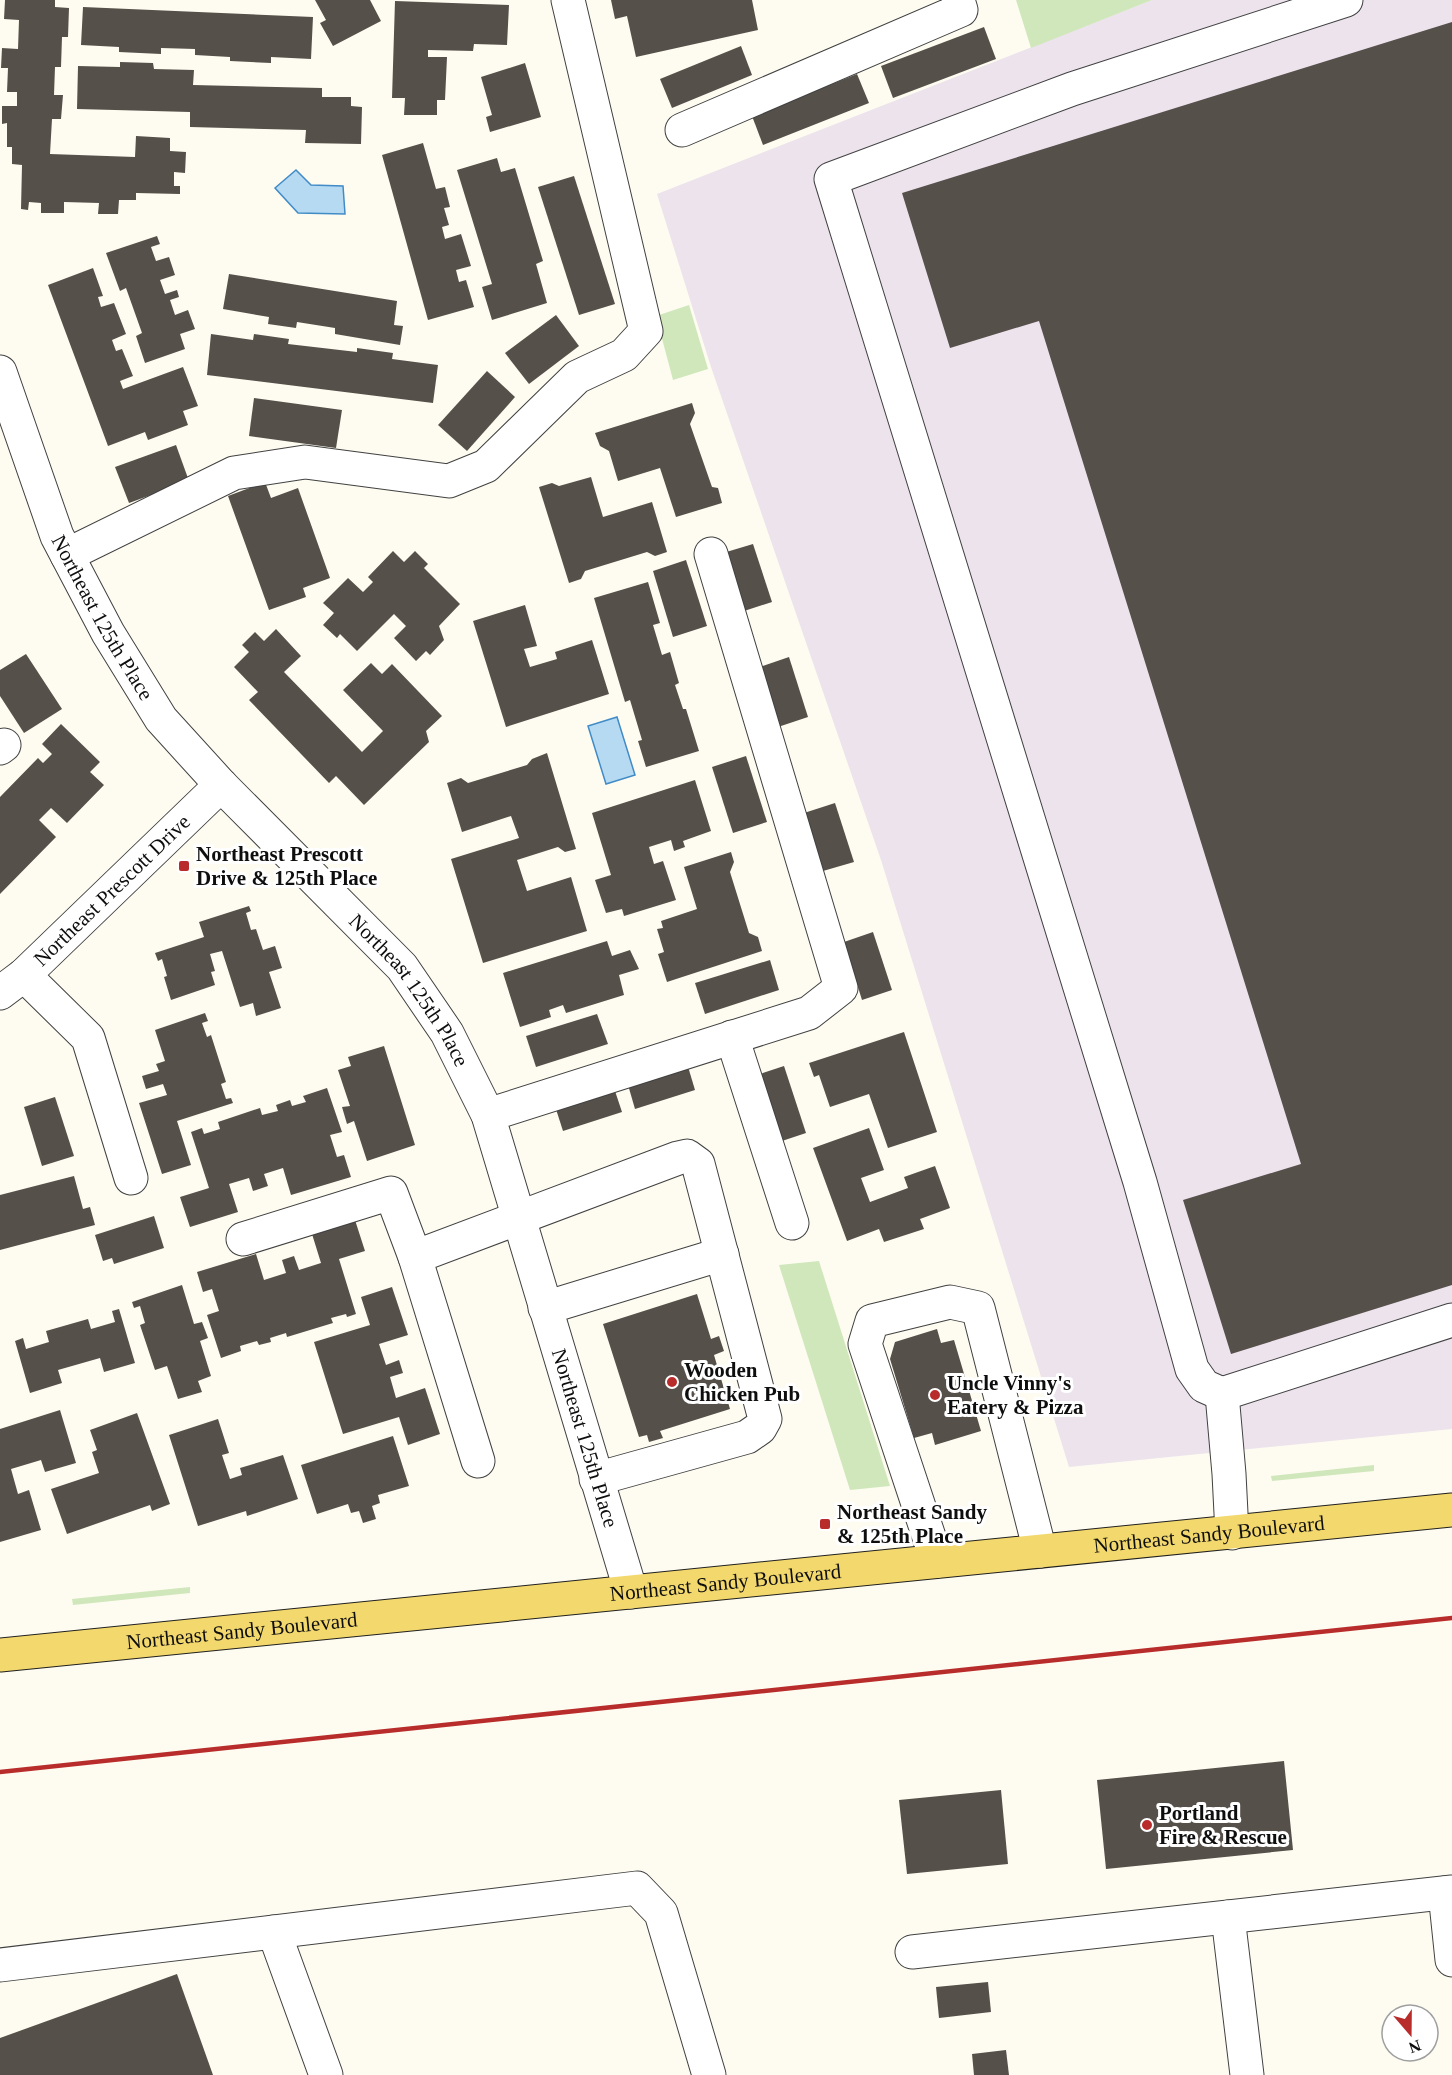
<svg xmlns="http://www.w3.org/2000/svg" width="1452" height="2075" font-family="'Times New Roman',serif">
<rect width="100%" height="100%" fill="#fefcf0"/>
<polygon fill="#ece3ec" points="1152,0 1452,0 1452,1429 1069,1467 881,860 711,367 657,194"/>
<g fill="#d0e7bb">
<polygon points="1016,0 1152,0 1031,48"/>
<polygon points="689,305 708,369 673,380 656,316"/>
<polygon points="819,1261 890,1486 850,1490 779,1265"/>
<polygon points="1374,1465 1374,1471 1272,1481 1271,1476"/>
<polygon points="190,1587 190,1593 73,1605 72,1599"/>
</g>
<g fill="#b7daf3" stroke="#418bc7" stroke-width="1.5">
<polygon points="296,170 311,185 343,186 345,214 298,213 275,188"/>
<polygon points="617,717 635,775 606,784 588,726"/>
</g>
<g fill="#56504b">
<polygon points="5,0 55,0 55,7 69,8 68,37 62,37 61,67 55,67 54,95 63,95 61,119 52,119 50,154 135,157 136,136 170,138 170,151 186,152 185,173 174,172 174,186 180,186 180,194 136,193 136,200 119,200 118,214 98,214 99,203 64,202 64,213 41,213 41,203 29,202 28,210 21,209 22,165 12,164 12,147 7,147 7,123 2,124 2,106 17,106 17,92 7,92 8,68 1,68 2,48 18,49 19,20 4,19"/>
<polygon points="315,0 370,0 381,21 333,46 320,23 326,20"/>
<polygon points="611,0 752,0 758,30 636,57 627,16 615,19"/>
<polygon points="395,1 509,5 507,45 474,44 473,51 428,50 428,57 447,57 445,100 437,100 437,115 404,115 405,98 392,98"/>
<polygon points="83,7 313,17 311,59 271,57 271,63 230,61 230,57 195,55 195,49 161,48 161,54 119,52 119,47 81,45"/>
<polygon points="1452,22 1452,1285 1231,1354 1183,1200 1301,1164 1039,321 950,348 902,193"/>
<polygon points="984,27 996,59 893,98 881,66"/>
<polygon points="741,46 752,75 672,108 660,79"/>
<polygon points="120,62 153,63 154,69 194,70 193,85 322,88 322,97 351,97 351,106 362,107 361,144 305,143 306,130 190,127 190,112 77,109 78,66 120,67"/>
<polygon points="525,63 541,117 490,132 486,117 492,115 481,77"/>
<polygon points="857,74 869,103 763,145 752,116"/>
<polygon points="423,143 436,189 445,187 450,207 444,208 449,225 442,227 445,239 461,234 471,266 456,270 459,282 466,280 474,307 428,320 382,155"/>
<polygon points="497,158 501,172 515,168 543,261 536,264 547,303 492,320 482,287 492,284 457,170"/>
<polygon points="574,176 615,304 579,315 538,187"/>
<polygon points="157,236 160,244 151,247 156,261 169,257 175,275 160,280 165,294 177,290 179,297 170,300 175,315 188,310 195,329 180,334 185,349 145,363 136,336 142,333 126,288 120,291 106,253"/>
<polygon points="93,268 103,296 98,297 101,307 114,303 126,334 112,340 116,351 122,349 133,376 120,381 123,389 183,367 198,406 183,411 188,425 148,440 145,432 108,446 48,285"/>
<polygon points="229,274 397,301 394,325 403,326 400,345 335,334 335,328 297,322 296,328 268,324 269,317 223,309"/>
<polygon points="556,315 579,346 529,384 505,353"/>
<polygon points="211,334 253,340 254,334 289,339 288,344 357,352 357,348 393,353 392,359 438,365 433,403 207,375"/>
<polygon points="487,371 515,397 467,451 438,425"/>
<polygon points="254,398 342,410 336,448 249,436"/>
<polygon points="692,403 695,413 690,424 712,487 718,488 722,503 676,517 660,468 618,481 609,451 600,446 595,433"/>
<polygon points="176,445 189,481 129,503 115,467"/>
<polygon points="591,477 603,517 652,502 667,552 655,556 647,552 585,571 581,579 569,583 539,487 552,483 559,486"/>
<polygon points="265,482 271,498 298,488 330,578 303,588 306,597 269,610 228,496"/>
<polygon points="753,544 772,602 741,612 723,553"/>
<polygon points="393,551 404,562 415,551 428,564 424,568 460,604 439,626 444,640 430,655 426,651 416,661 394,638 406,626 394,614 357,651 340,634 337,638 323,625 334,613 323,603 348,578 363,592 373,582 368,577"/>
<polygon points="686,560 707,626 673,637 653,571"/>
<polygon points="648,582 660,623 653,625 662,655 670,652 679,683 675,685 683,709 686,709 699,751 646,767 638,741 642,740 630,700 625,702 594,598"/>
<polygon points="525,605 537,646 524,649 530,667 557,659 555,652 592,640 609,694 506,727 473,621"/>
<polygon points="276,629 301,656 284,672 362,752 383,731 343,690 371,663 382,674 392,664 442,716 426,731 429,742 364,805 336,776 329,783 249,700 258,692 234,667 249,652 242,645 255,632 264,641"/>
<polygon points="26,654 62,709 24,733 0,696 0,670"/>
<polygon points="789,657 808,717 778,727 760,667"/>
<polygon points="61,724 100,762 90,772 104,785 67,823 51,808 39,820 56,837 0,894 0,797 38,758 43,763 52,754 42,744"/>
<polygon points="547,753 576,849 565,852 558,847 517,860 527,891 571,877 587,931 483,963 451,859 519,838 511,816 462,832 447,783 461,778 468,783 527,765 532,759"/>
<polygon points="746,756 767,822 733,833 712,767"/>
<polygon points="695,780 711,831 683,841 685,847 674,851 671,840 649,847 654,864 663,861 676,900 624,916 622,909 606,913 595,880 611,875 592,813"/>
<polygon points="835,803 854,862 823,871 804,813"/>
<polygon points="731,852 734,862 730,872 749,933 758,937 762,951 667,982 658,954 664,952 657,929 663,928 661,921 697,909 684,867"/>
<polygon points="249,906 251,911 246,913 251,930 256,929 263,950 275,946 282,968 269,972 281,1008 256,1016 253,1003 240,1007 222,951 210,954 215,971 211,972 215,985 171,1000 164,977 167,976 162,959 158,961 155,953 204,937 199,922"/>
<polygon points="873,932 892,990 862,1000 844,942"/>
<polygon points="607,941 612,956 630,950 639,969 619,975 624,995 566,1013 563,1005 549,1010 551,1017 520,1027 503,973"/>
<polygon points="770,960 779,990 705,1014 695,983"/>
<polygon points="205,1013 208,1021 202,1023 207,1037 211,1035 226,1082 221,1084 226,1099 231,1098 233,1103 177,1121 191,1165 162,1174 139,1103 167,1095 163,1084 146,1089 142,1076 159,1071 156,1064 165,1061 155,1030"/>
<polygon points="597,1014 608,1044 536,1067 526,1036"/>
<polygon points="904,1032 937,1132 888,1148 869,1094 830,1107 819,1075 814,1077 809,1063"/>
<polygon points="384,1046 415,1145 367,1161 354,1121 347,1124 342,1107 350,1106 338,1070 351,1066 348,1057"/>
<polygon points="686,1060 695,1090 635,1109 626,1078"/>
<polygon points="784,1066 806,1133 779,1142 757,1075"/>
<polygon points="613,1085 622,1112 563,1131 554,1103"/>
<polygon points="327,1088 342,1132 330,1135 337,1157 344,1155 351,1177 291,1195 283,1168 264,1174 268,1186 253,1191 249,1178 229,1184 238,1212 190,1227 180,1197 209,1188 191,1132 202,1128 204,1134 220,1129 218,1122 260,1108 262,1115 278,1111 276,1105 290,1100 292,1106 306,1102 303,1096"/>
<polygon points="55,1097 74,1156 42,1166 24,1107"/>
<polygon points="869,1128 884,1170 861,1178 870,1202 908,1188 904,1177 935,1166 950,1208 920,1219 924,1229 884,1242 879,1229 847,1241 813,1148"/>
<polygon points="74,1176 83,1209 90,1207 95,1225 0,1250 0,1195"/>
<polygon points="154,1216 164,1248 114,1264 112,1258 103,1261 95,1235"/>
<polygon points="355,1220 365,1251 339,1259 356,1314 347,1317 346,1314 331,1318 333,1323 287,1337 286,1333 270,1338 271,1342 259,1345 257,1341 240,1346 241,1351 221,1358 207,1315 219,1311 212,1289 203,1292 197,1272 256,1254 264,1280 286,1273 282,1260 294,1256 299,1270 321,1263 312,1234"/>
<polygon points="182,1285 194,1324 202,1322 208,1338 200,1341 211,1376 198,1381 202,1392 178,1399 167,1366 155,1370 140,1325 145,1323 140,1306 134,1308 132,1302"/>
<polygon points="392,1287 408,1335 379,1344 386,1365 399,1360 403,1373 390,1377 396,1398 425,1388 440,1434 408,1445 399,1417 343,1434 314,1342 370,1325 361,1297"/>
<polygon points="697,1294 711,1339 719,1336 724,1351 714,1355 730,1409 660,1431 663,1438 649,1442 647,1435 639,1437 603,1324"/>
<polygon points="119,1309 135,1363 104,1372 100,1358 58,1370 62,1383 30,1393 15,1341 23,1338 26,1349 49,1342 46,1331 88,1319 91,1329 115,1322 112,1311"/>
<polygon points="937,1329 941,1343 954,1340 981,1431 935,1445 932,1433 914,1438 890,1359 895,1342"/>
<polygon points="60,1410 76,1463 45,1472 41,1460 11,1469 18,1494 29,1490 41,1530 0,1542 0,1429"/>
<polygon points="137,1413 170,1504 152,1511 150,1505 67,1534 51,1489 99,1473 92,1452 97,1450 90,1430"/>
<polygon points="218,1419 229,1453 222,1455 230,1479 242,1475 240,1468 283,1455 298,1499 247,1516 246,1511 198,1526 169,1435"/>
<polygon points="393,1436 409,1486 378,1495 380,1503 372,1506 376,1519 363,1523 359,1511 351,1513 348,1504 317,1514 301,1465"/>
<polygon points="1284,1761 1293,1850 1106,1869 1097,1780"/>
<polygon points="1001,1790 1008,1864 907,1874 899,1800"/>
<polygon points="177,1974 213,2075 0,2075 0,2038"/>
<polygon points="988,1982 991,2012 939,2018 936,1987"/>
<polygon points="1006,2050 1009,2075 974,2075 972,2054"/>
</g>
<g fill="none" stroke-linecap="round" stroke-linejoin="round">
<defs>
<g id="minor">
<polyline points="682,130 961,10 958,0"/>
<path id="s1" d="M0,372L57,536L108,633L161,719L221,785L402,967L447,1033L488,1115L631,1592"/>
<polyline points="67,555 234,473 305,462 449,481 486,466 577,377 624,355 646,331 568,0"/>
<polyline points="0,748 4,745"/>
<polyline points="24,975 88,1038 131,1178"/>
<path id="s2" d="M0,993L24,975L221,785"/>
<polyline points="732,1037 792,1223"/>
<polyline points="488,1115 809,1013 841,988 711,554"/>
<polyline points="243,1239 391,1193 415,1257 678,1158 687,1156 698,1164 765,1419 760,1428 747,1437 596,1479"/>
<polyline points="415,1257 478,1461"/>
<polyline points="545,1308 722,1254"/>
<polyline points="1222,1394 1204,1386 1192,1369 1140,1182 831,179 1072,89 1346,0"/>
<polyline points="1232,1533 1229,1474 1222,1394 1452,1320"/>
<polyline points="937,1561 865,1344 872,1321 950,1302 978,1308 1040,1551"/>
<polyline points="1445,1893 1452,1960"/>
<polyline points="1228,1917 1247,2075"/>
<polyline points="274,1932 326,2075"/>
<polyline points="912,1952 1452,1892"/>
<polyline points="0,1965 637,1888 661,1913 709,2075"/>
</g>
<g id="major">
<path id="s3" d="M0,1655L1452,1510"/>
</g>
</defs>
<use href="#minor" stroke="#414141" stroke-width="35"/>
<use href="#major" stroke="#1f1f1f" stroke-width="35"/>
<use href="#minor" stroke="#fff" stroke-width="33"/>
<use href="#major" stroke="#f2d86d" stroke-width="33"/>
<polyline stroke="#b82d2c" stroke-width="4.5" points="0,1772 1452,1618"/>
</g>
<g fill="#b82d2c" stroke="#fff" stroke-width="2">
<rect x="178" y="860" width="12" height="12" rx="3"/>
<circle cx="672" cy="1382" r="6"/>
<circle cx="935" cy="1395" r="6"/>
<rect x="819" y="1518" width="12" height="12" rx="3"/>
<circle cx="1147" cy="1825" r="6"/>
</g>
<g text-anchor="middle" stroke-width="6" stroke-linejoin="round" paint-order="stroke">
<g font-size="21" fill="#0e0e0e" stroke="#fff">
<text dy="7" stroke="none"><textPath href="#s1" startOffset="267">Northeast 125th Place</textPath></text>
<text dy="7" stroke="none"><textPath href="#s2" startOffset="152">Northeast Prescott Drive</textPath></text>
<text dy="7" stroke="none"><textPath href="#s1" startOffset="753">Northeast 125th Place</textPath></text>
<text dy="7" stroke="none"><textPath href="#s1" startOffset="1239">Northeast 125th Place</textPath></text>
<text dy="7" stroke="none"><textPath href="#s3" startOffset="1215">Northeast Sandy Boulevard</textPath></text>
<text dy="7" stroke="none"><textPath href="#s3" startOffset="729">Northeast Sandy Boulevard</textPath></text>
<text dy="7" stroke="none"><textPath href="#s3" startOffset="243">Northeast Sandy Boulevard</textPath></text>
</g>
<g font-size="21" font-weight="bold" fill="#0e0e0e" stroke="#fff" text-anchor="start">
<text x="196" y="861">Northeast Prescott<tspan x="196" dy="24">Drive &amp; 125th Place</tspan></text>
<text x="684" y="1377">Wooden<tspan x="684" dy="24">Chicken Pub</tspan></text>
<text x="947" y="1390">Uncle Vinny's<tspan x="947" dy="24">Eatery &amp; Pizza</tspan></text>
<text x="837" y="1519">Northeast Sandy<tspan x="837" dy="24">&amp; 125th Place</tspan></text>
<text x="1159" y="1820">Portland<tspan x="1159" dy="24">Fire &amp; Rescue</tspan></text>
</g>
</g>
<g transform="translate(1410 2033) rotate(160)"><circle r="28" fill="#ffffff" stroke="#9f9f9f" stroke-width="1.5"/>
<path d="M0-4.5L10 22L0 15L-10 22Z" fill="#b82d2c"/>
<text y="-9" font-size="16" font-weight="bold" text-anchor="middle" fill="#0e0e0e">N</text>
</g>
</svg>
